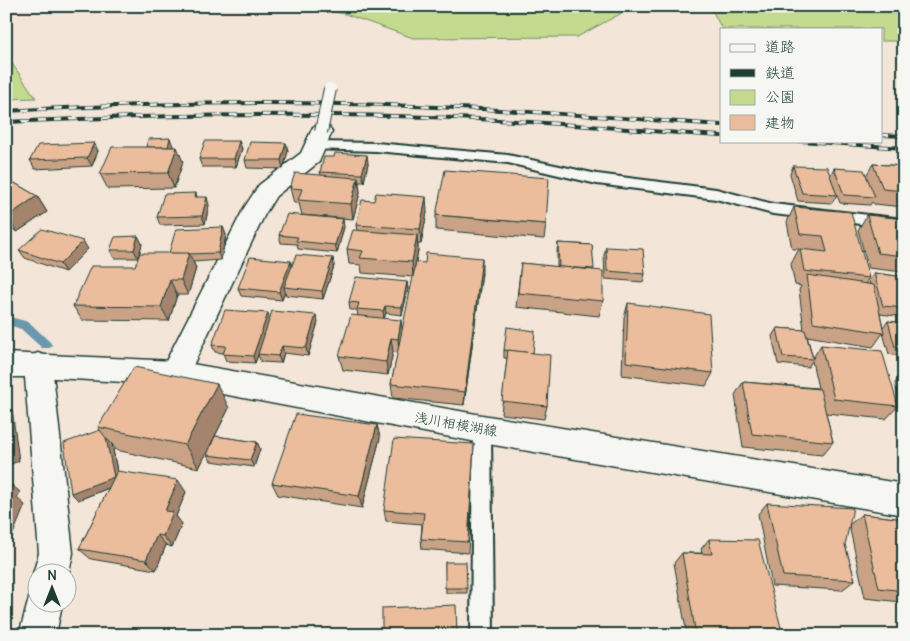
<svg xmlns="http://www.w3.org/2000/svg" width="910" height="641" font-family="Delius,'Klee One',sans-serif">
<rect width="100%" height="100%" fill="#f3e5d8"/>
<filter id="ink" filterUnits="userSpaceOnUse"><feTurbulence type="fractalNoise" baseFrequency=".02" numOctaves="2"/><feDisplacementMap in="SourceGraphic" scale="10" xChannelSelector="R" yChannelSelector="G"/><feConvolveMatrix kernelMatrix="1 2 1 2 8 2 1 2 1" color-interpolation-filters="sRGB"/></filter>
<g filter="url(#ink)">
<g fill="#c4da8f" stroke="#728c62">
<polygon points="300,6 635,6 577,37 413,38 345,14"/>
<polygon points="710,6 904,6 904,41 881,41 881,29 722,29"/>
<polygon points="6,16 11,18 6,55 36,98 6,99"/>
</g>
<g fill="none" stroke-linecap="round" stroke-linejoin="round">
<polygon fill="#6b99ad" fill-rule="evenodd" points="6,316 29,322 50,342 52,345 50,348 42,348 21,329 6,324"/>
<defs>
<g id="lane">
<polygon points="316,142 376,143 508,155 597,174 716,189 773,204 904,219 904,229 773,214 716,199 597,184 508,163 376,151 311,149 309,146"/>
<polygon points="482,421 488,423 491,429 493,635 471,635 473,429 476,423"/>
</g>
<g id="street">
<polygon points="321,125 329,127 332,132 319,162 276,196 265,214 185,382 175,385 165,382 160,373 244,208 259,185 301,153 313,127"/>
<polygon points="38,353 48,357 52,365 73,553 68,577 68,574 38,574 38,584 33,574 39,553 24,365 28,357"/>
<polygon points="38,589 38,604 62,604 56,635 19,635 31,591"/>
</g>
<polygon id="secondary" points="6,353 175,361 482,415 904,484 904,515 482,443 175,385 38,377 6,377"/>
</defs>
<use href="#lane" stroke="#1f3d34" stroke-width="4"/>
<use href="#street" stroke="#1f3d34" stroke-width="3"/>
<use href="#secondary" stroke="#1f3d34" stroke-width="3"/>
<use href="#lane" fill="#f6f6f2" fill-rule="evenodd"/>
<use href="#street" fill="#f6f6f2" fill-rule="evenodd"/>
<use href="#secondary" fill="#f6f6f2" fill-rule="evenodd"/>
<defs>
<g id="rail">
<path d="M6,111C117,105 228,101 339,104C467,106 594,116 721,125"/>
<path d="M6,122C155,115 304,112 453,118C542,121 632,130 721,136"/>
<polyline points="881,135 904,136"/>
<polyline points="800,141 904,148"/>
</g>
</defs>
<use href="#rail" stroke="#1f3d34" stroke-width="4"/>
<use href="#rail" stroke="#f6f6f2" stroke-width="2.5" stroke-dasharray="8" stroke-linecap="butt"/>
<defs>
<polyline id="lane-bridge" points="321,132 330,89"/>
</defs>
<use href="#lane-bridge" stroke="#1f3d34" stroke-width="14" stroke-linecap="butt"/>
<use href="#lane-bridge" stroke="#f6f6f2" stroke-width="12"/>
</g>
<g fill="#caa386" stroke="#1f3d34">
<polygon points="239,141 242,149 236,167 202,167 199,159"/>
<polygon points="94,143 98,151 92,166 35,169 30,160"/>
<polygon points="286,143 288,151 283,169 247,168 245,160"/>
<polygon points="173,146 183,162 174,188 108,189 100,174"/>
<polygon points="368,163 364,182 359,182 360,193 353,219 302,215 299,203 294,203 290,188 321,175 320,172"/>
<polygon points="873,164 904,166 904,207 874,204 872,202 870,205 840,203 837,195 832,203 798,201 790,174 793,166 830,176 834,168 866,176"/>
<polygon points="6,178 37,196 47,212 17,232 6,225"/>
<polygon points="196,193 197,197 209,205 205,224 160,225 157,217"/>
<polygon points="794,207 869,278 865,284 870,284 869,281 874,273 904,277 904,317 880,314 883,327 888,321 904,323 904,357 889,354 883,333 873,347 807,336 813,358 821,345 898,406 886,419 826,413 833,442 822,455 743,447 735,395 743,382 818,388 812,361 808,367 778,364 772,336 777,328 804,330 799,290 801,286 795,285 791,264 799,249 792,249 787,222"/>
<polygon points="427,212 421,244 418,244 418,250 413,277 362,273 361,265 349,264 347,249 357,231 356,225"/>
<polygon points="436,215 546,224 544,239 436,230"/>
<polygon points="867,215 904,219 904,272 868,268 858,230"/>
<polygon points="223,227 226,235 221,260 193,262 196,268 188,295 177,295 169,321 82,320 73,306 135,266 169,253"/>
<polygon points="344,227 337,253 298,249 297,244 281,243 279,235"/>
<polygon points="138,236 142,244 138,258 114,258 110,250"/>
<polygon points="558,243 592,245 593,270 603,301 599,316 516,307 521,263 557,267 557,251"/>
<polygon points="606,247 645,274 643,282 605,279 604,255"/>
<polygon points="88,249 65,272 25,258 19,250"/>
<polygon points="333,258 334,266 323,299 286,295 285,291 282,300 241,296 238,288 291,261 292,266"/>
<polygon points="482,273 464,405 393,398 391,384 398,353 393,352 388,375 343,370 339,356 358,316 357,310 350,310 349,302 407,282 408,290 402,315 386,313 384,318 402,330"/>
<polygon points="628,303 713,373 706,386 622,375 624,318"/>
<polygon points="270,319 318,322 308,356 284,353 281,363 261,362 258,355 255,363 226,361 223,353 215,352 212,345"/>
<polygon points="504,350 533,353 547,406 544,419 501,414 507,358 504,358"/>
<polygon points="904,372 904,421 895,383"/>
<polygon points="229,408 215,436 257,442 260,449 254,467 211,461 207,455 215,436 199,468 116,450 112,444 117,471 186,492 176,516 182,524 172,547 166,545 156,570 91,559 79,549 109,488 78,500 71,493 100,430 98,427"/>
<polygon points="377,425 380,438 362,508 278,495 272,483"/>
<polygon points="474,444 468,553 422,549 421,539 422,524 386,521 384,510"/>
<polygon points="767,503 845,545 855,580 842,590 772,586 758,514"/>
<polygon points="862,514 904,519 904,601 901,602 865,598 849,525"/>
<polygon points="709,539 783,635 687,635 674,563 682,553 702,553 701,549"/>
<polygon points="445,562 467,588 467,593 446,593"/>
</g>
<g fill="#a4846d" stroke="#1f3d34">
<polygon points="170,138 173,146 170,157 167,149"/>
<polygon points="239,141 242,149 236,167 234,159"/>
<polygon points="94,143 98,151 92,166 87,158"/>
<polygon points="286,143 288,151 283,169 281,160"/>
<polygon points="177,147 183,162 174,188 168,173"/>
<polygon points="367,155 368,163 364,182 362,174"/>
<polygon points="358,178 360,193 353,219 351,204"/>
<polygon points="37,196 47,212 17,232 7,217"/>
<polygon points="207,197 209,205 205,224 202,216"/>
<polygon points="426,197 427,212 421,244 420,229"/>
<polygon points="343,219 344,227 337,253 335,245"/>
<polygon points="223,227 226,235 221,260 218,253"/>
<polygon points="417,235 418,250 413,277 412,262"/>
<polygon points="138,236 142,244 138,258 134,250"/>
<polygon points="83,241 88,249 65,272 60,264"/>
<polygon points="189,253 196,268 188,295 181,280"/>
<polygon points="333,258 334,266 323,299 322,291"/>
<polygon points="482,258 482,273 464,405 465,392"/>
<polygon points="291,261 293,269 284,287 285,291 282,300 279,292"/>
<polygon points="170,280 177,295 169,321 161,307"/>
<polygon points="407,282 408,290 402,315 402,307"/>
<polygon points="385,306 386,313 384,319 383,311"/>
<polygon points="268,313 270,321 255,363 253,356"/>
<polygon points="316,315 318,322 308,356 306,348"/>
<polygon points="401,320 403,334 399,353 398,339"/>
<polygon points="391,338 393,352 388,375 386,362"/>
<polygon points="282,346 284,353 281,363 278,356"/>
<polygon points="217,384 229,408 199,468 185,445"/>
<polygon points="6,403 12,409 19,461 6,466"/>
<polygon points="377,425 380,438 362,508 359,496"/>
<polygon points="106,438 112,444 119,484 78,500 71,493"/>
<polygon points="257,442 260,449 254,467 250,460"/>
<polygon points="6,480 20,492 17,498 25,505 6,551"/>
<polygon points="178,480 186,492 176,516 182,524 172,547 163,536 165,511"/>
<polygon points="157,535 166,545 156,570 146,560"/>
</g>
<g fill="#ebbd9c" stroke="#1f3d34">
<polygon points="170,138 168,147 146,147 148,139"/>
<polygon points="205,141 239,141 234,159 199,159"/>
<polygon points="250,142 286,143 281,160 245,160"/>
<polygon points="94,143 87,158 30,160 38,145"/>
<polygon points="112,147 177,147 168,173 100,174"/>
<polygon points="335,153 367,155 362,174 320,172 324,157 334,157"/>
<polygon points="873,164 904,166 904,191 883,189"/>
<polygon points="793,166 827,167 837,195 802,193"/>
<polygon points="834,168 864,170 875,197 844,195"/>
<polygon points="445,170 549,178 546,224 436,215"/>
<polygon points="295,173 358,178 351,204 298,200 302,189 290,188"/>
<polygon points="6,178 37,196 7,217 6,216"/>
<polygon points="196,193 195,197 207,197 202,216 157,217 164,194"/>
<polygon points="376,193 426,197 420,229 356,225 362,200 374,201"/>
<polygon points="794,207 851,212 869,278 804,271 800,249 827,252 823,236 800,234"/>
<polygon points="287,214 343,219 335,245 296,241 298,237 279,235"/>
<polygon points="867,215 904,219 904,256 878,253"/>
<polygon points="223,227 218,253 189,254 169,253 176,229"/>
<polygon points="42,229 83,241 60,264 19,250"/>
<polygon points="353,230 417,235 412,262 360,258 363,251 347,249"/>
<polygon points="138,236 134,250 110,250 115,237"/>
<polygon points="558,243 592,245 594,269 559,267"/>
<polygon points="606,247 643,249 645,274 607,271"/>
<polygon points="140,253 189,253 181,280 170,280 161,307 73,306 91,266 135,266"/>
<polygon points="426,253 482,258 465,392 391,384 416,262 425,263"/>
<polygon points="296,255 333,258 322,291 284,287"/>
<polygon points="250,257 291,261 279,292 238,288"/>
<polygon points="521,263 603,271 603,301 518,293"/>
<polygon points="874,273 904,277 904,308 883,306"/>
<polygon points="807,275 874,285 884,333 813,322"/>
<polygon points="356,277 407,282 402,307 385,306 383,311 357,309 359,303 349,302"/>
<polygon points="628,303 709,314 713,373 626,362"/>
<polygon points="225,310 268,313 253,356 223,354 226,346 212,345"/>
<polygon points="272,311 316,315 306,348 282,346 278,356 258,354"/>
<polygon points="351,315 401,320 398,339 391,338 386,362 339,356"/>
<polygon points="888,321 904,323 904,348 895,347"/>
<polygon points="507,327 535,331 533,353 504,350"/>
<polygon points="777,328 805,330 813,359 783,357"/>
<polygon points="821,345 882,351 898,406 834,399"/>
<polygon points="508,350 550,355 547,406 502,401"/>
<polygon points="134,367 217,384 185,445 98,427"/>
<polygon points="743,382 820,389 833,442 752,434"/>
<polygon points="296,414 377,425 359,496 272,483"/>
<polygon points="100,430 106,438 114,477 71,493 64,443"/>
<polygon points="215,436 257,442 250,460 207,455"/>
<polygon points="394,439 474,444 468,542 421,539 424,513 384,510"/>
<polygon points="117,471 178,480 165,511 173,512 163,536 157,535 146,560 79,549"/>
<polygon points="6,494 12,494 6,507"/>
<polygon points="767,503 853,508 845,545 855,580 783,576"/>
<polygon points="862,514 904,519 904,591 879,588"/>
<polygon points="709,539 758,540 783,635 696,635 682,553 712,554"/>
<polygon points="445,562 466,562 467,588 445,588"/>
<polygon points="456,605 457,635 382,635 382,608"/>
</g>
</g>
<g text-anchor="middle" stroke-width="4" stroke-linejoin="round" paint-order="stroke">
<g font-size="14" fill="#1f3d34" stroke="#f6f6f2">
<text transform="translate(456 424) rotate(10)" y="5">浅川相模湖線</text>
</g>
</g>
<rect width="910" height="641" fill="none" stroke="#f6f6f2" stroke-width="25"/>
<rect x="12" y="12" width="885" height="616" fill="none" stroke="#1f3d34" stroke-width="2" filter="url(#ink)"/>
<rect x="720" y="28" width="162" height="115" fill="#f6f6f2" stroke="#a0aca6"/>
<rect x="730" y="44" width="25" height="8" fill="#f6f6f2" stroke="#a0aca6"/>
<text x="765" y="52" font-size="15" fill="#1f3d34">道路</text>
<rect x="730" y="69" width="25" height="8" fill="#1f3d34" stroke="#a0aca6"/>
<text x="765" y="78" font-size="15" fill="#1f3d34">鉄道</text>
<rect x="730" y="90" width="25" height="15" fill="#c4da8f" stroke="#a0aca6"/>
<text x="765" y="102" font-size="15" fill="#1f3d34">公園</text>
<rect x="730" y="115" width="25" height="15" fill="#ebbd9c" stroke="#a0aca6"/>
<text x="765" y="128" font-size="15" fill="#1f3d34">建物</text>
<g transform="translate(52 588)"><circle r="24" fill="#f6f6f2" stroke="#a0aca6"/>
<path d="M0-4L9 19L0 12L-9 19Z" fill="#1f3d34"/>
<text y="-8" font-size="14" font-weight="bold" text-anchor="middle" fill="#1f3d34">N</text>
</g>
</svg>
